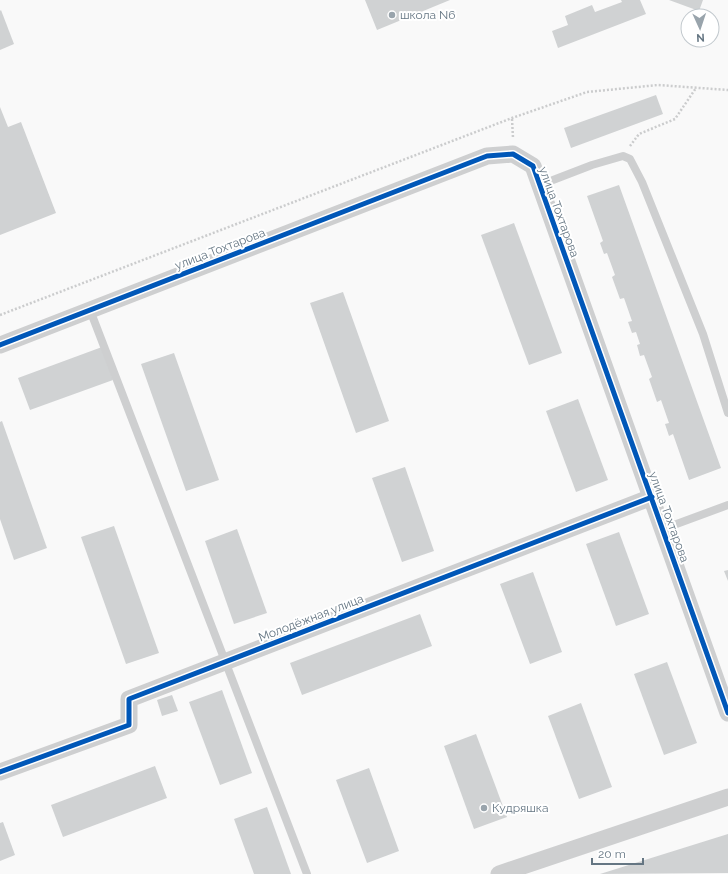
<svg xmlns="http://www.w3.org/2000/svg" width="728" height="874" font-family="Raleway,sans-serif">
<rect width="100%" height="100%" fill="#f9f9f9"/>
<g fill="#d0d2d3">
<polygon points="365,0 450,0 377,30"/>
<polygon points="621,0 640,0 646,14 558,48 552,31 568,25 565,16 592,5 595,12 622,2"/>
<polygon points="669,0 703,0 699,11"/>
<polygon points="1,10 14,44 0,50 0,11"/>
<polygon points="656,95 663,114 571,148 564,128"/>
<polygon points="0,107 8,127 21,122 56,213 0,235"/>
<polygon points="619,185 721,468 689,480 673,434 669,436 665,424 669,423 661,400 657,402 649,379 652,377 644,355 640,356 637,345 640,344 636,332 632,333 628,322 632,321 624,298 620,299 612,277 615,275 607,253 604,254 600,243 603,241 587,196"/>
<polygon points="514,223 562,353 529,365 481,235"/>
<polygon points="343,292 389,421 356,433 310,303"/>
<polygon points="102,347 113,380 30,410 18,378"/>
<polygon points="174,353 219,480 186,491 141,364"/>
<polygon points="578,399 608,480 576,492 546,411"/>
<polygon points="2,421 47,548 14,560 0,519 0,422"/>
<polygon points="405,467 434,551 402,562 372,478"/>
<polygon points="114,526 159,653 126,664 81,537"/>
<polygon points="237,529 267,613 234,624 205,541"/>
<polygon points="619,532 649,614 616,626 586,544"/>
<polygon points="728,570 728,581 724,571"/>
<polygon points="533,572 562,652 530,664 500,584"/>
<polygon points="420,614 432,646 302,695 290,663"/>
<polygon points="667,662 697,743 664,755 634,674"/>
<polygon points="222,690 252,773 220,785 189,702"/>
<polygon points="172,695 178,711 162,716 157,700"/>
<polygon points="581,703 612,787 579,799 548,716"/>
<polygon points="476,734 507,817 474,829 444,746"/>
<polygon points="155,766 167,798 63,837 51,805"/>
<polygon points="369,768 399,851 367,863 336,780"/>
<polygon points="267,807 291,874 254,874 234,819"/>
<polygon points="3,822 15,855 0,861 0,823"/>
<polygon points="728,834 728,873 600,874"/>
</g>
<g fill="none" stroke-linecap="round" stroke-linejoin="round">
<g stroke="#cbcccd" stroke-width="2.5" stroke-dasharray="2 2" stroke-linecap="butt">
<polyline points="512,119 513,138"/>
<polyline points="630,146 639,134 675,119 696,88"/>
<polyline points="0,315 512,118 587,92 658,85 728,90"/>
</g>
<g stroke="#cecfd0" stroke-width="8">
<polyline points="540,185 592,165 623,156 630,159 642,182 703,334 728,413"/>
<polyline points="90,310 307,874"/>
<polyline points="663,529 728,505"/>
</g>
<g stroke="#cecfd0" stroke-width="17">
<polyline points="0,345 487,156 513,154 533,166 728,713"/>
<polyline points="0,772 129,725 129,699 652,497"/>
<polyline points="499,874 728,797"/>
</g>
<defs>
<g id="cycleway">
<polyline points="0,345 487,156 513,154 533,166 728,713"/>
<polyline points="0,772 129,725 129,699 652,497"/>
</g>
</defs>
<use href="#cycleway" stroke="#fff" stroke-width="8"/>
<use href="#cycleway" stroke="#0057b8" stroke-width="5"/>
</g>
<g fill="#99a4ac" stroke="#fff" stroke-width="1.5">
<circle cx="392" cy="15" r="4"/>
<circle cx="484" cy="808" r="4"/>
</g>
<g text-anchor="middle" stroke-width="4" stroke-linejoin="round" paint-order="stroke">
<g font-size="12" fill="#657683" stroke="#fff" text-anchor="start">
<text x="400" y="19">школа N6</text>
<text x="492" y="812">Кудряшка</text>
</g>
<g font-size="12" fill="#657683" stroke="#fff">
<text transform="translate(559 212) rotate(70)" y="4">улица Тохтарова</text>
<text transform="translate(220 249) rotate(-21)" y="4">улица Тохтарова</text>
<text transform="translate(669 517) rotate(70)" y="4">улица Тохтарова</text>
<text transform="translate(311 618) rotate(-21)" y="4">Молодёжная улица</text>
</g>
</g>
<g transform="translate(700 28) rotate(177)"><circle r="19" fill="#ffffff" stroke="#c1c8cd"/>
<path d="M0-3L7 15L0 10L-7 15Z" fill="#99a4ac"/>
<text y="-6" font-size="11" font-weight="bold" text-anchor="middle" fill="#657683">N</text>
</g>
<path d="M592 858v6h51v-6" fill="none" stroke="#657683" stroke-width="2"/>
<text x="598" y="858" font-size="12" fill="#657683" stroke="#ffffff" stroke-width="3" paint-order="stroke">20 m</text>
</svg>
